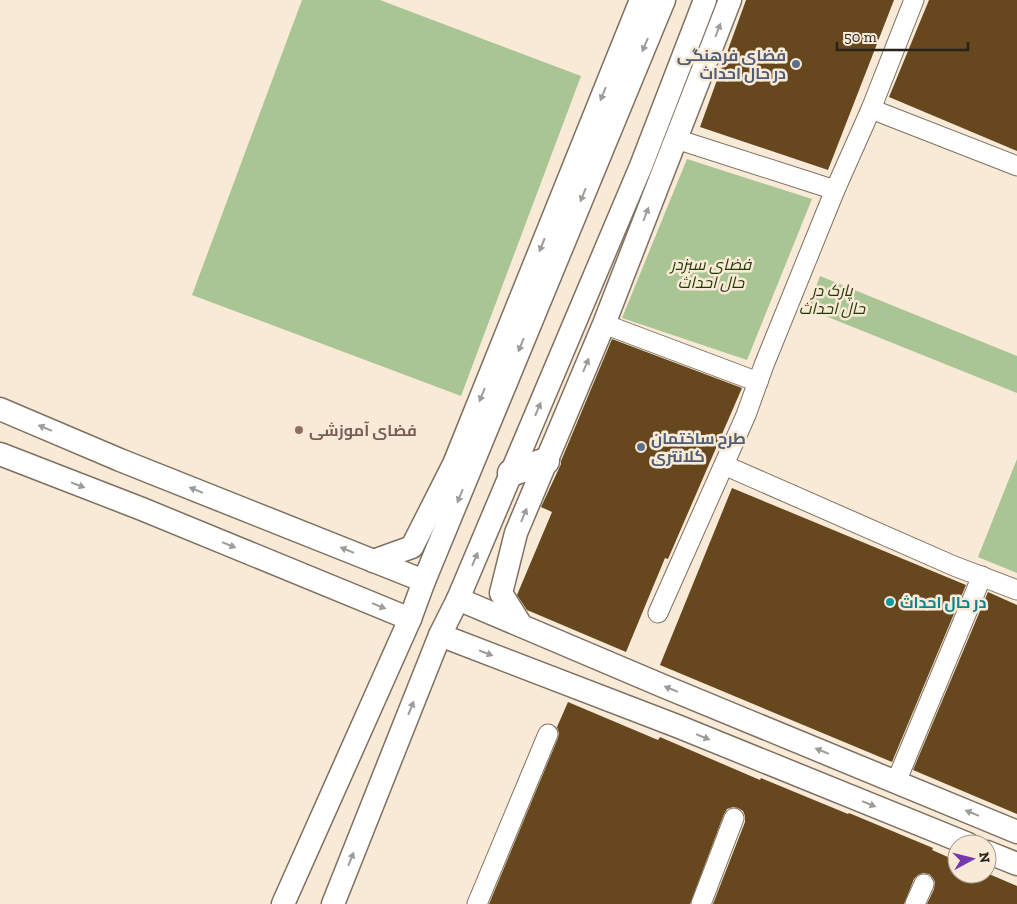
<svg xmlns="http://www.w3.org/2000/svg" width="1017" height="904" font-family="'Zilla Slab',Cairo,serif">
<rect width="100%" height="100%" fill="#f9ead8"/>
<g fill="#a9c593">
<polygon points="302,0 380,0 581,76 461,396 192,295"/>
<polygon points="687,159 812,199 747,360 622,318"/>
<polygon points="820,276 1017,356 1017,393 808,309"/>
<polygon points="1017,459 1017,573 978,557"/>
</g>
<g fill="#67481e">
<polygon points="746,0 894,0 828,170 700,127"/>
<polygon points="929,0 1017,0 1017,151 889,97"/>
<polygon points="612,339 742,388 668,559 665,558 626,652 527,610 517,595 552,512 541,507 561,464 561,461"/>
<polygon points="732,488 966,585 892,762 660,665"/>
<polygon points="988,592 1017,605 1017,814 913,770"/>
<polygon points="568,702 658,740 660,737 760,780 761,778 848,814 849,813 933,848 932,850 957,861 957,874 989,874 1017,886 1017,904 927,904 934,889 935,882 933,878 929,874 923,873 918,875 914,879 904,904 713,904 745,822 745,816 743,811 738,808 733,807 727,809 724,814 690,904 489,904 558,738 559,733 557,727"/>
</g>
<g fill="none" stroke-linecap="round" stroke-linejoin="round">
<defs>
<g id="minor">
<polyline points="871,109 1017,166"/>
<polyline points="676,139 835,190"/>
<polyline points="604,324 758,382"/>
<polyline points="724,465 954,566 1017,590"/>
<polyline points="658,613 746,415 764,365 835,190 871,109 914,0"/>
<polyline points="896,782 982,576"/>
<polyline points="477,904 548,734"/>
<polyline points="701,904 734,818"/>
<polyline points="915,904 924,884"/>
</g>
<g id="tertiary">
<polyline points="0,409 120,460 424,581"/>
<polyline points="0,454 142,509 410,619"/>
<polyline points="373,561 412,547 454,464 641,0"/>
<polyline points="458,599 663,686 1017,832"/>
<polyline points="521,625 501,593 516,533 604,324 730,0"/>
<polyline points="440,635 677,726 968,844"/>
<polyline points="987,852 1017,864"/>
<polyline points="283,904 410,619 424,581 664,0"/>
<polyline points="333,904 440,635 458,599 641,166 705,0"/>
</g>
<polyline id="secondary" points="511,473 546,461"/>
</defs>
<use href="#minor" stroke="#7d7060" stroke-width="21"/>
<use href="#tertiary" stroke="#7d7060" stroke-width="25"/>
<use href="#secondary" stroke="#7d7060" stroke-width="29"/>
<use href="#minor" stroke="#fff" stroke-width="19"/>
<use href="#tertiary" stroke="#fff" stroke-width="22"/>
<use href="#secondary" stroke="#fff" stroke-width="26"/>
</g>
<defs><path id="oneway-solid" d="M-6-.8H1V-3.2L6.5 0L1 3.2V.8H-6Z" transform="scale(1.25)"/></defs>
<g fill="#9e9c98">
<use href="#oneway-solid" transform="translate(718 30) rotate(-69)"/>
<use href="#oneway-solid" transform="translate(645 45) rotate(113)"/>
<use href="#oneway-solid" transform="translate(603 94) rotate(112)"/>
<use href="#oneway-solid" transform="translate(583 195) rotate(112)"/>
<use href="#oneway-solid" transform="translate(646 214) rotate(-69)"/>
<use href="#oneway-solid" transform="translate(542 245) rotate(112)"/>
<use href="#oneway-solid" transform="translate(521 345) rotate(112)"/>
<use href="#oneway-solid" transform="translate(586 365) rotate(-67)"/>
<use href="#oneway-solid" transform="translate(482 395) rotate(112)"/>
<use href="#oneway-solid" transform="translate(538 409) rotate(-67)"/>
<use href="#oneway-solid" transform="translate(45 428) rotate(-157)"/>
<use href="#oneway-solid" transform="translate(78 485) rotate(21)"/>
<use href="#oneway-solid" transform="translate(196 490) rotate(-158)"/>
<use href="#oneway-solid" transform="translate(460 496) rotate(112)"/>
<use href="#oneway-solid" transform="translate(524 515) rotate(-67)"/>
<use href="#oneway-solid" transform="translate(229 545) rotate(22)"/>
<use href="#oneway-solid" transform="translate(347 550) rotate(-158)"/>
<use href="#oneway-solid" transform="translate(475 559) rotate(-67)"/>
<use href="#oneway-solid" transform="translate(379 606) rotate(22)"/>
<use href="#oneway-solid" transform="translate(486 653) rotate(21)"/>
<use href="#oneway-solid" transform="translate(671 689) rotate(-158)"/>
<use href="#oneway-solid" transform="translate(411 708) rotate(-68)"/>
<use href="#oneway-solid" transform="translate(703 737) rotate(22)"/>
<use href="#oneway-solid" transform="translate(822 751) rotate(-158)"/>
<use href="#oneway-solid" transform="translate(869 804) rotate(22)"/>
<use href="#oneway-solid" transform="translate(972 813) rotate(-158)"/>
<use href="#oneway-solid" transform="translate(351 859) rotate(-68)"/>
</g>
<g fill="#5c6f8a" stroke="#f9ead8" stroke-width="2">
<circle cx="796" cy="64" r="5"/>
<circle cx="641" cy="447" r="5"/>
</g>
<circle fill="#8d6e63" stroke="#f9ead8" stroke-width="2" cx="299" cy="430" r="5"/>
<circle fill="#0f9aa8" stroke="#f9ead8" stroke-width="2" cx="890" cy="602" r="5"/>
<g text-anchor="middle" stroke-width="5" stroke-linejoin="round" paint-order="stroke">
<g font-size="16" font-weight="bold" fill="#4e5e75" stroke="#f9ead8" text-anchor="end">
<text x="786" y="61">فضای فرهنگی<tspan x="786" dy="18">در حال احداث</tspan></text>
<text x="651" y="444" text-anchor="start">طرح ساختمان<tspan x="651" dy="18">کلانتری</tspan></text>
</g>
<g font-size="16" font-style="italic" fill="#1f3900" stroke="#f9ead8">
<text x="711" y="270">فضای سبزدر<tspan x="711" dy="18">حال احداث</tspan></text>
<text x="832" y="296">پارک در<tspan x="832" dy="18">حال احداث</tspan></text>
</g>
<g font-size="16" font-weight="bold" fill="#785e54" stroke="#f9ead8" text-anchor="start">
<text x="309" y="436">فضای آموزشی</text>
</g>
<g font-size="16" font-weight="bold" fill="#0d838f" stroke="#f9ead8" text-anchor="start">
<text x="900" y="608">در حال احداث</text>
</g>
</g>
<g transform="translate(972 859) rotate(83)"><circle r="24" fill="#f9ead8" stroke="#a59a8c"/>
<path d="M0-4L9 19L0 12L-9 19Z" fill="#7439af"/>
<text y="-8" font-size="14" font-weight="bold" text-anchor="middle" fill="#27221b">N</text>
</g>
<path d="M837 42v8h131v-8" fill="none" stroke="#27221b" stroke-width="2.5"/>
<text x="844" y="42" font-size="15" fill="#27221b" stroke="#f9ead8" stroke-width="4" paint-order="stroke">50 m</text>
</svg>
